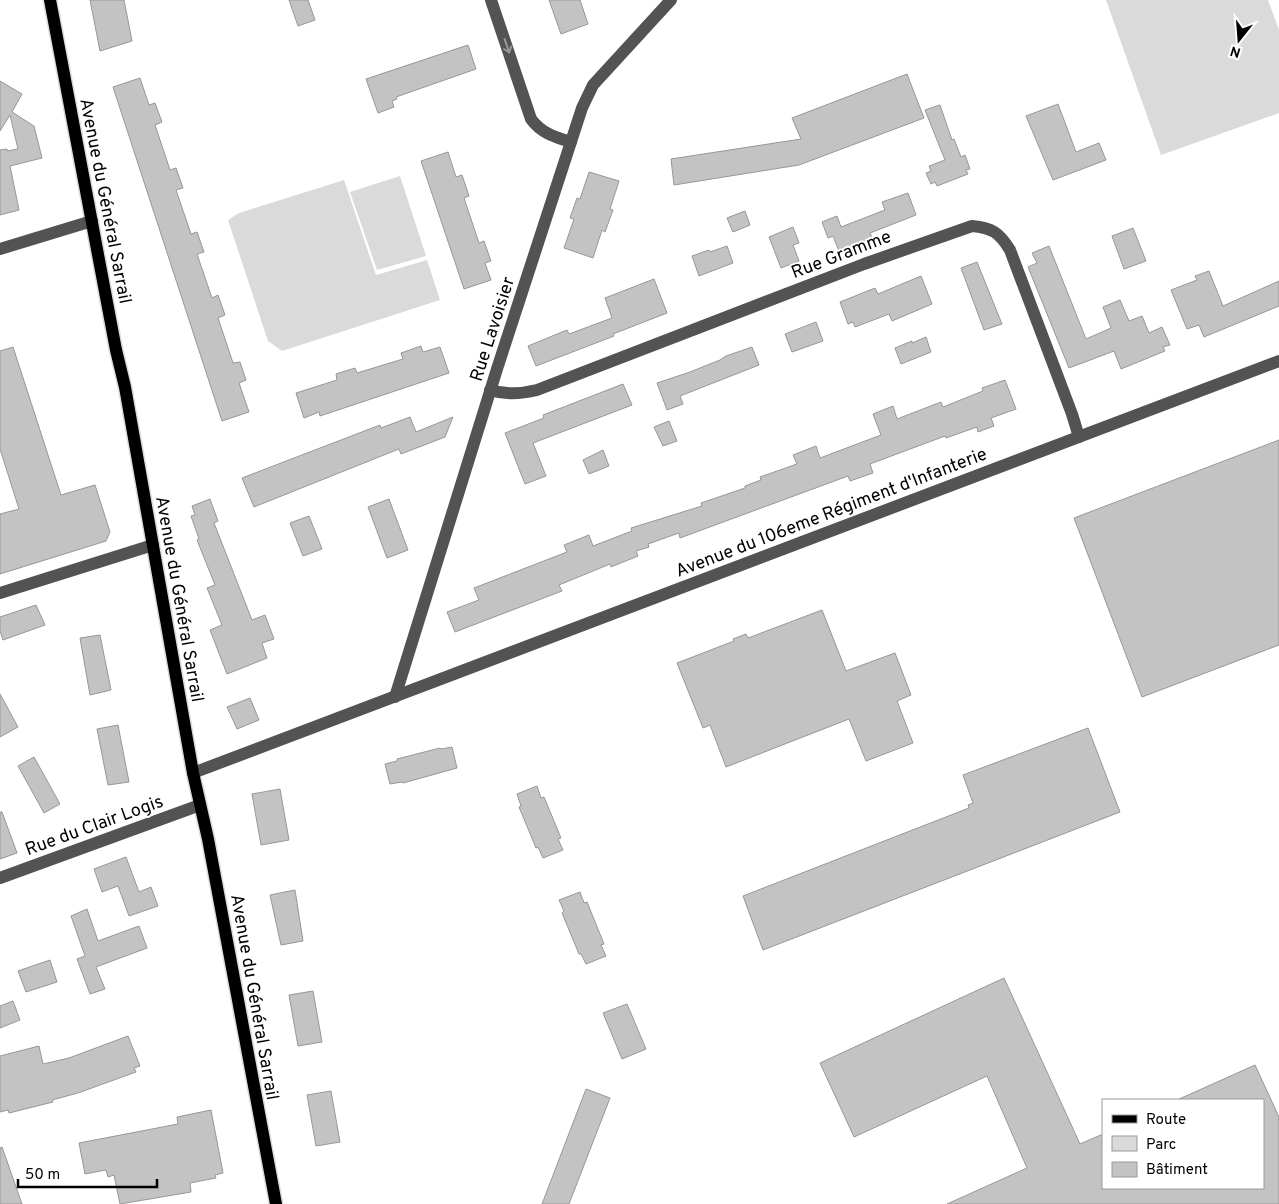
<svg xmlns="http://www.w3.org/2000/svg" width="1279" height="1204" font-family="Overpass,sans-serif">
<rect width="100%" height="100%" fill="#fff"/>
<g fill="#dadada">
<polygon points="1106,0 1268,0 1279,30 1279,113 1161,155"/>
<polygon points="400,176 426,256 377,270 350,192"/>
<polygon points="344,180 376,275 427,260 440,300 282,351 268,341 228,220 239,213"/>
</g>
<g fill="#c3c3c3" stroke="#979797">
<polygon points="90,0 124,0 132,41 100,51"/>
<polygon points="289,0 308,0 315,20 298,26"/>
<polygon points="549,0 580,0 588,24 561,34"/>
<polygon points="468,45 476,69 396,97 397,99 392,101 394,107 378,113 366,79"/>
<polygon points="907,74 924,118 799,165 674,185 671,159 801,139 792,118"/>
<polygon points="140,78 149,105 155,103 162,122 155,125 170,170 176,168 183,188 176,190 191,234 197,232 204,252 197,254 212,298 218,295 225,315 218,318 233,363 240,362 246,380 239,383 249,412 222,421 113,87"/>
<polygon points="0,81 22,94 12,112 34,126 42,158 10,166 19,210 0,215 0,150 7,149 7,151 18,149 10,115 0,131"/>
<polygon points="1058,104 1076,152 1099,143 1106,160 1053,180 1026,116"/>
<polygon points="940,105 952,140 954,139 961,157 965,155 970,169 966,170 968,174 937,186 935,182 931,184 926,173 931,171 929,166 945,160 925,110"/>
<polygon points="448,152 456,177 462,175 469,196 464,198 479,243 484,241 491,261 485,263 491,280 464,289 421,161"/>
<polygon points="589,172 619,181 610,209 613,210 605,232 602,230 593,258 564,248 574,219 570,218 577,198 580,199"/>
<polygon points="908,193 916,215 870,233 873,239 839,251 833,236 828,238 822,222 837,216 841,227 885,210 882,202"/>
<polygon points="745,211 750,225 733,232 727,218"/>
<polygon points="793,227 799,243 793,245 799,261 781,268 769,237"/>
<polygon points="1133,228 1146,261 1124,269 1112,236"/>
<polygon points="727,246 733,263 699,276 692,256 709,250 710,252"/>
<polygon points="1049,246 1086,339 1111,328 1103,307 1120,300 1129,321 1142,316 1149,333 1162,327 1170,345 1163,347 1165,351 1121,369 1114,351 1069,368 1028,267 1037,263 1032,253"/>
<polygon points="977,262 1002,324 984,330 961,268"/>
<polygon points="1209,271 1223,306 1279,281 1279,306 1204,337 1199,325 1187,329 1171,290 1197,280 1195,276"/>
<polygon points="921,276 932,304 892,321 889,314 855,327 853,322 848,324 840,302 875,288 878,294"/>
<polygon points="654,279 667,313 613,334 614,336 536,366 528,346 567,330 569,334 612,318 605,298"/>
<polygon points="816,322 823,341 792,352 785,334"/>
<polygon points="926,337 931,352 901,364 895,348 912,341 912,343"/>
<polygon points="421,346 423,352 440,347 449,373 320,416 319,412 304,418 296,393 337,380 336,374 355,368 357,373 403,359 401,353"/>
<polygon points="13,347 61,495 95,485 110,532 106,541 0,574 0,514 19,509 0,449 0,351"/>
<polygon points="752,347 759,365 680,396 683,404 667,410 657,383 690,372 720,360 726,356"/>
<polygon points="1005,380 1016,409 991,418 994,426 978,432 977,427 946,438 945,436 870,464 873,473 850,481 848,476 680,538 679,533 648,544 649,547 636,551 638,556 611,567 610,564 559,585 562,591 455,632 447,612 479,600 474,588 567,552 564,545 589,535 593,546 632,531 631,528 702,506 701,503 745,488 745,486 761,480 760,477 797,464 793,455 816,446 820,458 881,435 873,414 893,406 897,419 941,402 943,407 983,391 982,388"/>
<polygon points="623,384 632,405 533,443 546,476 525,484 505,433 544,418 543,415"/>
<polygon points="410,417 416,432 453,417 445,437 401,454 399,449 254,507 242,478 380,425 381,428"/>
<polygon points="669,421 677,441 663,446 654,427"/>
<polygon points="1279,440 1279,645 1142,697 1074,518"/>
<polygon points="603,450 609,466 589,474 583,460"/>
<polygon points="210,499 218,521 214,523 252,620 265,615 274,639 262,643 267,658 227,674 210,630 222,625 207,588 215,585 197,540 199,539 191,516 195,515 192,506"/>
<polygon points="389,499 408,550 387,558 368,507"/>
<polygon points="309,516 322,549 303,556 290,523"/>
<polygon points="36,605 45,625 3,640 0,631 0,617"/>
<polygon points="822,610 846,671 895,653 911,695 897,701 913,743 866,761 849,719 726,767 710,725 703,728 677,663 734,641 733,639 746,634 748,638"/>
<polygon points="100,635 111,690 90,695 80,638"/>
<polygon points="0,694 18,727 0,737"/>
<polygon points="250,698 259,720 237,729 227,707"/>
<polygon points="118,725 129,782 108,785 97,729"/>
<polygon points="1088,728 1120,812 763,950 743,896 969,808 968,805 973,803 963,775"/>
<polygon points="452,747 457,768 403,783 402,782 390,784 385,764 397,761 397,759 440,748 441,749"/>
<polygon points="34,757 60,804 44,813 18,766"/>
<polygon points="537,786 541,798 544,797 561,838 558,839 563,850 543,858 538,847 536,848 519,807 521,806 517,794"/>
<polygon points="280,789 289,840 261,845 252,794"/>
<polygon points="0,812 2,812 17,853 0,859"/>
<polygon points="126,857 139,892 151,887 158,906 129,916 118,886 102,892 94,869"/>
<polygon points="295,890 303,941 281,945 270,895"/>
<polygon points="580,892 584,903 587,902 604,944 601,945 606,956 586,964 581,954 579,954 562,913 564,911 559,900"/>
<polygon points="87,909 98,941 139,926 147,948 96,967 105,989 90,994 77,959 85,956 71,916"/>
<polygon points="50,960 57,982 26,992 18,971"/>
<polygon points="1004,978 1080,1144 1103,1134 1103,1188 1263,1188 1263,1100 1177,1100 1255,1065 1279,1117 1279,1204 947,1204 1027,1168 987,1076 854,1137 820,1063"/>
<polygon points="313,991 322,1042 298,1046 289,995"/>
<polygon points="13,1001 20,1020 0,1028 0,1006"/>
<polygon points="627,1004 646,1049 622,1059 603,1013"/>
<polygon points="128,1036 140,1066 134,1068 136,1072 78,1093 52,1100 53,1102 9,1113 8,1110 0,1112 0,1056 39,1046 43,1064 69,1058"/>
<polygon points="586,1089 610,1098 569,1204 542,1204"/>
<polygon points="331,1091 340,1142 316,1146 307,1095"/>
<polygon points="211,1110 223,1173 215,1175 216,1178 190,1183 191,1192 120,1204 114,1175 108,1177 106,1170 85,1174 79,1143 178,1124 177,1117"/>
<polygon points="2,1147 22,1204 0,1204 0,1148"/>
</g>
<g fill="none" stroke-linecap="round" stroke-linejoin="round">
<defs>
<polyline id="major" points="50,0 116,350 125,387 193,773 208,839 276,1204"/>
</defs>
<use href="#major" stroke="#dbdbdb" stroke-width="15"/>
<g stroke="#535353" stroke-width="12">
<path d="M491,0L531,119C541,133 555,137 571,142"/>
<polyline points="0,249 92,221"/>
<path d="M490,390C506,395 521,394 537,390L864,264L972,226C992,228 999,232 1010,250L1072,414L1079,437"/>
<polyline points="0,593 153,545"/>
<polyline points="395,697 497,369 582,108 593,85 671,0"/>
<polyline points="193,773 1279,361"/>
<polyline points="0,878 200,805"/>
</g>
<use href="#major" stroke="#000" stroke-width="12"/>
</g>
<defs><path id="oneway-shaft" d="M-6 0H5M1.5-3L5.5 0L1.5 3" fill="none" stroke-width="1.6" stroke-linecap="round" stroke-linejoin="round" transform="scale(1.25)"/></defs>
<use stroke="#989898" href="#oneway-shaft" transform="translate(507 46) rotate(71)"/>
<g text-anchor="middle" stroke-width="4" stroke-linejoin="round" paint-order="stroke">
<g font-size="18" fill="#000" stroke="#fff">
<text transform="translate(106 201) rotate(79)" y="6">Avenue du Général Sarrail</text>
<text transform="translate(841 254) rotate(-21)" y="6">Rue Gramme</text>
<text transform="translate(492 329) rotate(-72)" y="6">Rue Lavoisier</text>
<text transform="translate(831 512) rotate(-21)" y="6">Avenue du 106eme Régiment d'Infanterie</text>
<text transform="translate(180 599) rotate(80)" y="6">Avenue du Général Sarrail</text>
<text transform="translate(94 825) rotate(-20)" y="6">Rue du Clair Logis</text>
<text transform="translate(255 997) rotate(80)" y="6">Avenue du Général Sarrail</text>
</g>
</g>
<rect x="1102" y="1099" width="162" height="90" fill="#ffffff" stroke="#999999"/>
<rect x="1112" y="1115" width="25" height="8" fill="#000000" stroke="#999999"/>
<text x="1146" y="1124" font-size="15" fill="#000000">Route</text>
<rect x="1112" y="1136" width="25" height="15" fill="#dadada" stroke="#999999"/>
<text x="1146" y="1149" font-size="15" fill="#000000">Parc</text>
<rect x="1112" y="1162" width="25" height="15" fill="#c3c3c3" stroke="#999999"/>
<text x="1146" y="1174" font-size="15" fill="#000000">Bâtiment</text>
<g transform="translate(1239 40) rotate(197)" stroke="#ffffff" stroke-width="4" paint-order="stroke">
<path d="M0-4L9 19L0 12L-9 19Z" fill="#000000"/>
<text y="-8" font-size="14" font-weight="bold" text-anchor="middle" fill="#000000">N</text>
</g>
<path d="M18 1179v8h139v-8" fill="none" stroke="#000000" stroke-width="2.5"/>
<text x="25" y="1179" font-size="15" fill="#000000" stroke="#ffffff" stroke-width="4" paint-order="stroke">50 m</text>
</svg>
